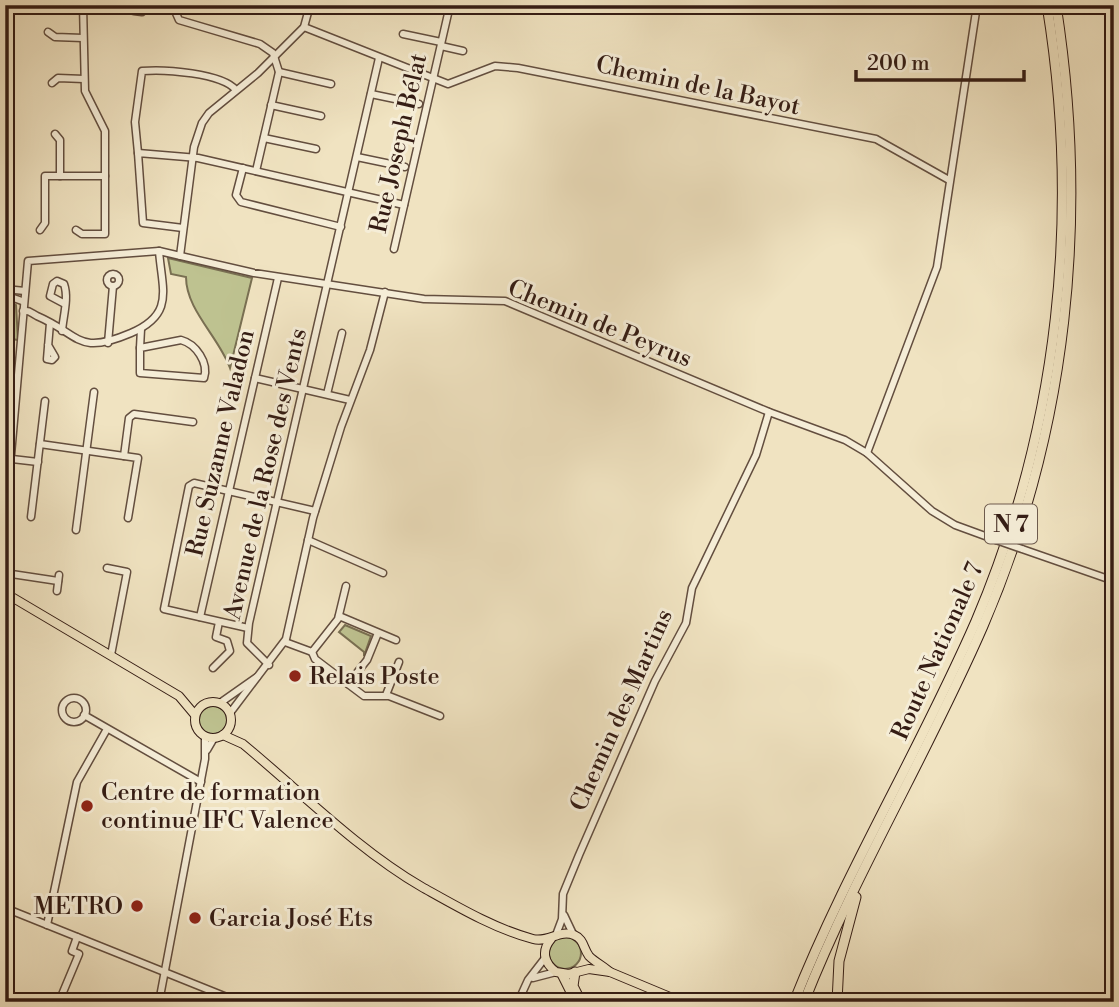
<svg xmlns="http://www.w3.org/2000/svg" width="1119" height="1007" font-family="'Libre Bodoni',serif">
<rect width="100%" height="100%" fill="#f0e3c1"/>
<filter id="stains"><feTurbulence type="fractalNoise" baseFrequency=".00286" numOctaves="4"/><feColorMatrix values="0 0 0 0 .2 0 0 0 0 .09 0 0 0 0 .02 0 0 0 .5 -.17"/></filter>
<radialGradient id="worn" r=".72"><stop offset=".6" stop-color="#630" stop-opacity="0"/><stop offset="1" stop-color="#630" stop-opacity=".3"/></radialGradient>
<g fill="#bec290" stroke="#796f52" stroke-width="2">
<path d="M168,258L252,278L230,368C219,337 186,310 186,277L171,274Z"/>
<polygon points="5,299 16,305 18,340 5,338"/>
<polygon points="345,625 371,636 364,656 364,652 339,632"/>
<circle cx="213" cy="720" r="14"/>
<circle cx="565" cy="953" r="16"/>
</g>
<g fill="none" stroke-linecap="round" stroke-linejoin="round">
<defs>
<g id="minor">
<polyline points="132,5 134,11 142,12 148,5"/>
<polyline points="176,5 175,11 179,20 260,44 273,53 279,72 256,171"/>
<polyline points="450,5 473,10"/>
<polyline points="5,7 29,5"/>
<polyline points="304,27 448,84 495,66 518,68 876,139 949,180"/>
<polyline points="48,32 55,37 83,38"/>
<polyline points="403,34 441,42"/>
<polyline points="441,46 463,51"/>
<polyline points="279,72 331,84"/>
<polyline points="52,83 58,78 84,79"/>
<polyline points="371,94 419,104"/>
<polyline points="271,105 321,116"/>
<polyline points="55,134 60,140 60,176"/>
<polyline points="264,138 316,149"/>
<path d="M138,153L135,122L142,71C164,69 222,73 236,90"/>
<polyline points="357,157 405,167"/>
<polyline points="243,168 236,195 241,202 341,227"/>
<polyline points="183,228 143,223 138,153 198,158 404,205"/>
<polyline points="40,230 45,223 45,176 105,176"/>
<polyline points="76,230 82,234 105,234 105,131 85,91 83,5"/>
<polyline points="394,249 450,5"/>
<polyline points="180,256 194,147 202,123 209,113 258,73 304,27 310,5"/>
<circle cx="113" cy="280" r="6"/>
<polyline points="5,289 25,291"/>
<polyline points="5,295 22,301"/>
<path d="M23,311C30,310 31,313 37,316C81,335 77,356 131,333C175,314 162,290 159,251"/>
<path d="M62,331C63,317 69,298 64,284L57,281L53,284L50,296L65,304"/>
<path d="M181,340C196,344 209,363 204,378L140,373V348Z"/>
<polyline points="108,343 113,286"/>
<polyline points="48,345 55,357 52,360 47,359 50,323"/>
<polyline points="140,348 141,329"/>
<polyline points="255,378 350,400"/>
<polyline points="327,394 342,333"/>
<polyline points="40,444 138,458 128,518"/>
<polyline points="867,453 937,267 977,5"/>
<polyline points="124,456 129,418 134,414 193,422"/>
<polyline points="12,459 38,462"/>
<polyline points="31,517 45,401"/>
<polyline points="5,523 28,261 159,251 254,273 424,299 505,301 769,412 845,440 867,453 932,511 955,525 996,540"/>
<polyline points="76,530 94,392"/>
<polyline points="308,540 383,573"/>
<polyline points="1022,549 1114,581"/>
<polyline points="107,568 127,572 111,655"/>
<polyline points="5,573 58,581"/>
<polyline points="57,591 59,575"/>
<polyline points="339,616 396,640"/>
<polyline points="200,617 278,278"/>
<polyline points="248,628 164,609 189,486 194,483 315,511"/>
<polyline points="285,642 312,652 338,619 346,586"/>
<polyline points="312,652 315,659 348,684 367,660 378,633"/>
<polyline points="269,665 247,643 249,623 379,58"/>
<polyline points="213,668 230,651 227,641 216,637 219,622"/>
<polyline points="348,684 364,696 389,696 440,716"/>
<polyline points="386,695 399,662"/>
<circle cx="74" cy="710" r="12"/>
<polyline points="220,703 257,677"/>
<polyline points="230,713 286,639 313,518 341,427 370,350 385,292"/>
<polyline points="84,715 201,782"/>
<polyline points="207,750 214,738"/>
<polyline points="5,908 239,1002"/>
<polyline points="564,915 573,934"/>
<polyline points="47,925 77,782 107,729"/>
<polyline points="556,935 562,919 563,894 579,855 655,681 686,623 692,588 756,455 769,412"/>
<polyline points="533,978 556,972"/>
<polyline points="61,997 79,954 72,951 77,937"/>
<polyline points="159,1002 205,759 205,736"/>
<polyline points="518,1002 528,980 545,958"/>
</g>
<g id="major">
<polyline points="5,593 179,696 195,715"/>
<circle cx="213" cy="720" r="18"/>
<path d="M223,735L243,744C301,792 357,849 422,887C456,906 495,929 533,939C548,943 560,929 574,935C584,939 583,948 589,956C595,962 603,966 610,972"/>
<path d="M551,939C541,951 544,963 556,972L569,974L589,969L610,972L682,1002"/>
</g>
<g id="highway">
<polyline points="575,972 573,986 581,1002"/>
<polyline points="562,974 572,994"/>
<path d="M794,1002C846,871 920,750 976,621C1059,426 1081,214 1047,5"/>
<path d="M804,1002C855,873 928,753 983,626C1068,429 1089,216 1056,5"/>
<polyline points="837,1002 839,961 856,897"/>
</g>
</defs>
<use href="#minor" stroke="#634e3f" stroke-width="9"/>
<use href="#major" stroke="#341c14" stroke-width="10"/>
<use href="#highway" stroke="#341c14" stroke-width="11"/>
<use href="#minor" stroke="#f5edd7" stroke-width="6"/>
<use href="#major" stroke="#f0e3c1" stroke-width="8"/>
<use href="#highway" stroke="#f0e3c1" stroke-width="9"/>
<defs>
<polyline id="minor-bridge" points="996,540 1022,549"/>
</defs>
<use href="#minor-bridge" stroke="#634e3f" stroke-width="9" stroke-linecap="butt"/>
<use href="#minor-bridge" stroke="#f5edd7" stroke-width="6"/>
</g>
<g fill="#8f2418" stroke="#f5edd7" stroke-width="2.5">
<circle cx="295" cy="676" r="7"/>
<circle cx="87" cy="806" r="7"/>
<circle cx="137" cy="906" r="7"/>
<circle cx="195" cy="918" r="7"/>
</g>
<g text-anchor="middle" stroke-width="6" stroke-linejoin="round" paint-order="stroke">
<rect fill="#f5edd7" stroke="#6e5b4e" stroke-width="2" x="985" y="504.5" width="52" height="39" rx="5"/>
<g font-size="23" font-weight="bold" fill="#341c14">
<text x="1011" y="532">N 7</text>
</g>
<g font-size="24" fill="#341c14" stroke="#f5edd7">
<text transform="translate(698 85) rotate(12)" y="8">Chemin de la Bayot</text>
<text transform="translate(398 143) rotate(-77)" y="8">Rue Joseph Bélat</text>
<text transform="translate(600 323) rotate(22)" y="8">Chemin de Peyrus</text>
<text transform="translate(220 443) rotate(-77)" y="8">Rue Suzanne Valadon</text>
<text transform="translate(265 474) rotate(-77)" y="8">Avenue de la Rose des Vents</text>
<text transform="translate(937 651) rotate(-66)" y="8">Route Nationale 7</text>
<text transform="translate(621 710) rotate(-66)" y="8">Chemin des Martins</text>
</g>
<g font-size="24" fill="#341c14" stroke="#f5edd7" text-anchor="start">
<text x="309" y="684">Relais Poste</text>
<text x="101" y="800">Centre de formation<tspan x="101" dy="28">continue IFC Valence</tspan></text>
<text x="123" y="914" text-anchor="end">METRO</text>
<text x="209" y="926">Garcia José Ets</text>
</g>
</g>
<rect width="1119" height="1007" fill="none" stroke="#f0e3c1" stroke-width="28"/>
<rect x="7" y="7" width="1105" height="993" fill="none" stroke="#341c14" stroke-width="3.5"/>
<rect x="14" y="14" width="1091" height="979" fill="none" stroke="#341c14" stroke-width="2"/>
<path d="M856 70v10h168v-10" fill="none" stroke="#341c14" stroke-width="3.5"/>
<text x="867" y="70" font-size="21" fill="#341c14" stroke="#f5edd7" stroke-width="5" paint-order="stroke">200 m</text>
<rect width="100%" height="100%" filter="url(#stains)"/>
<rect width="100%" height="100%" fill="url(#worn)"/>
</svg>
